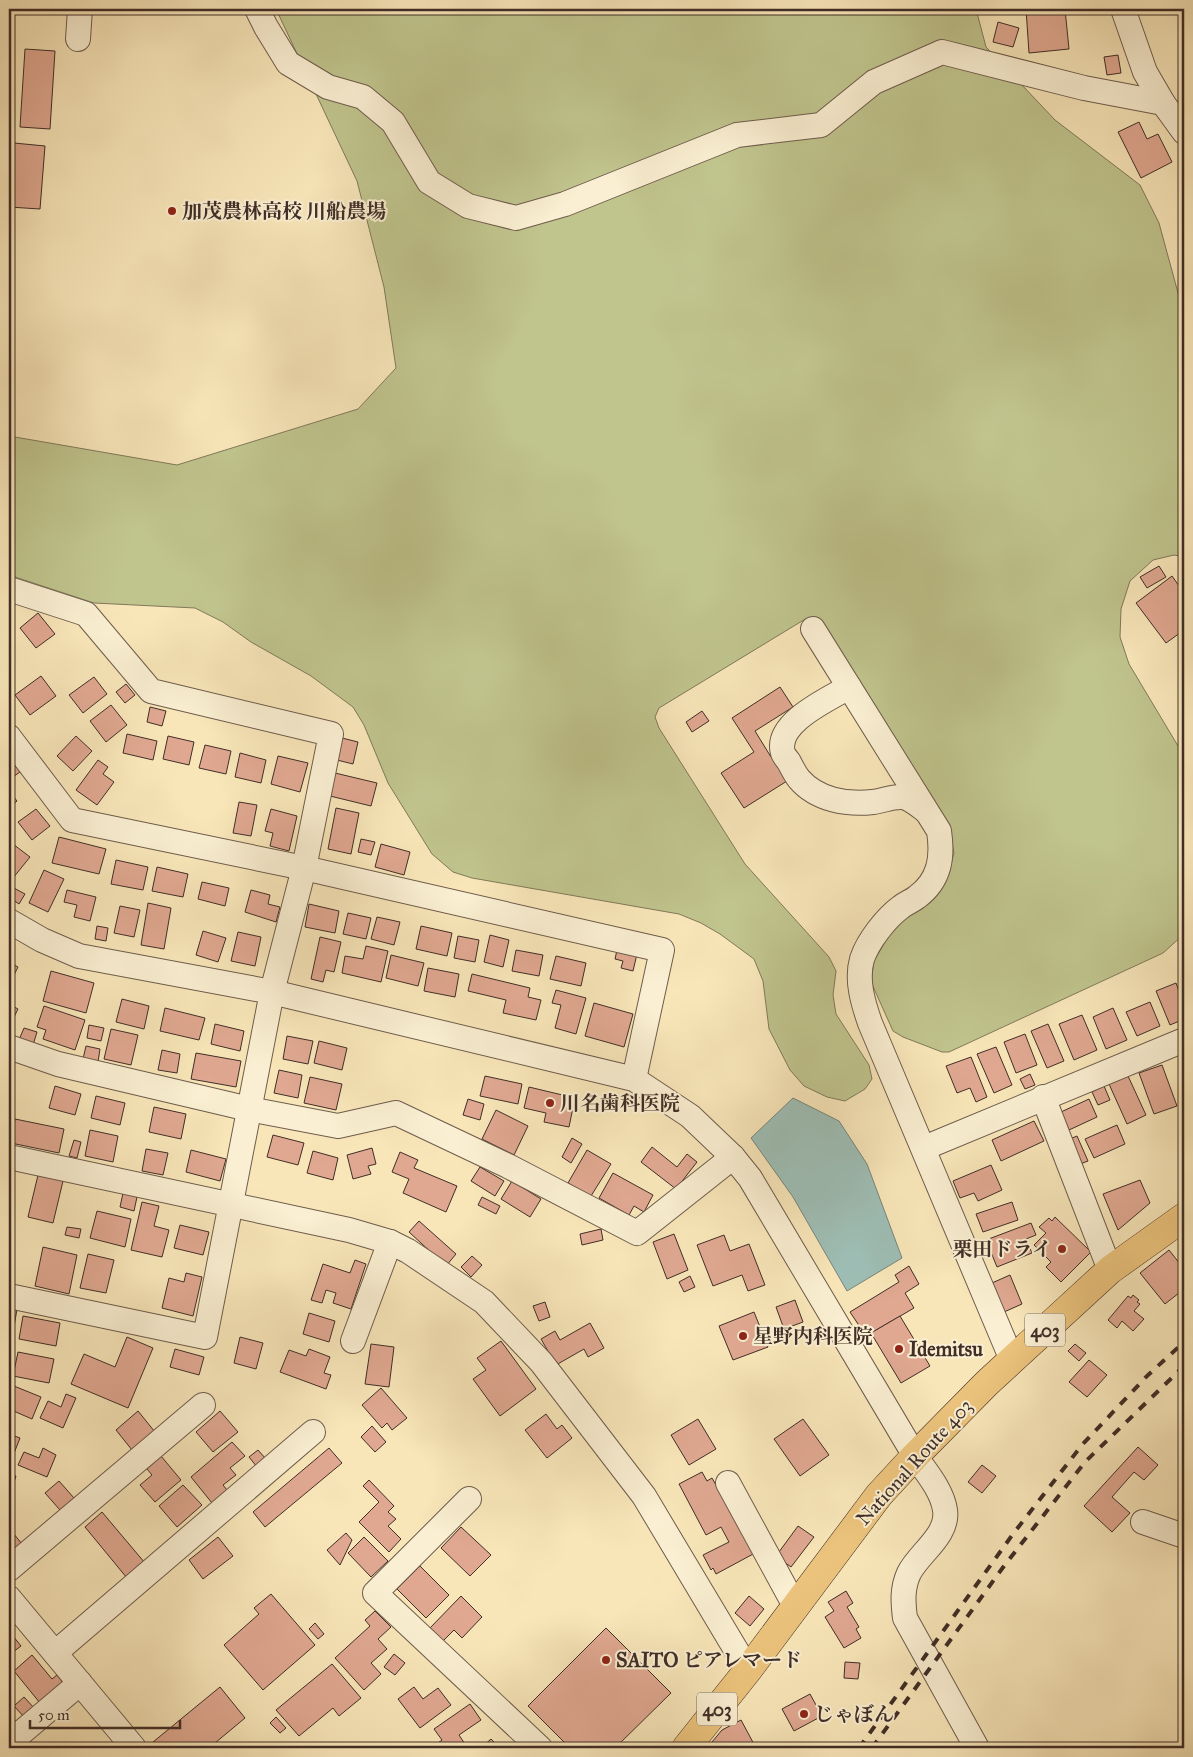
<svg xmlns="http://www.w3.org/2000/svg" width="1193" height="1757" font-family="'IM FELL Great Primer','Noto Serif JP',serif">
<rect width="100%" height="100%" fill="#f8e6b9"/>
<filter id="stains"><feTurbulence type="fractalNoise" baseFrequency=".004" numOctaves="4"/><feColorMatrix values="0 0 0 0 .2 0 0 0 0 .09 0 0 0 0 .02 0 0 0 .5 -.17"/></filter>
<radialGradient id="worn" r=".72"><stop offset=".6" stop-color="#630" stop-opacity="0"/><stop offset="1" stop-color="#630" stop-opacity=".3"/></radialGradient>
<polygon fill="#c0c48d" stroke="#80795a" points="276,9 976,9 986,47 1055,120 1140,185 1159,223 1184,315 1184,557 1174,555 1153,560 1130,581 1121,609 1120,637 1129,664 1184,756 1184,934 1163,953 949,1052 942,1052 903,1037 893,1031 871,982 874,961 891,932 907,917 927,904 939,893 948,874 954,853 949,827 825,626 818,620 807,618 659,708 655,717 659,728 745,864 829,957 836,971 833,995 836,1014 869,1065 872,1079 865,1089 845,1101 827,1097 804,1086 790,1070 769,1029 763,981 754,959 720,934 701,923 679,914 472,878 453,872 432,854 388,783 364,725 353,707 311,676 251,642 223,622 195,608 94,603 9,575 9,436 177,465 358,409 396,368 384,287 357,181"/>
<polygon fill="#9ebeb5" stroke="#78847c" points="793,1098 839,1121 867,1164 902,1258 847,1291 793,1197 751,1138"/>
<g fill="#e0a891" stroke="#402e27">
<polygon points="1026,9 1065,9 1069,49 1029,53"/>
<polygon points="998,22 1019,28 1013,47 993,42"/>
<polygon points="25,49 55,51 50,129 20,127"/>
<polygon points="1118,55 1121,73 1107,75 1104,57"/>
<polygon points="1139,122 1147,139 1158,134 1172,162 1141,178 1118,132"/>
<polygon points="14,143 45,146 40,209 9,207"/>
<polygon points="1159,566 1166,577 1147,588 1140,577"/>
<polygon points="1172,576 1184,593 1184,630 1166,643 1136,603"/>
<polygon points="38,613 55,634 36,648 20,628"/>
<polygon points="41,676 56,696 30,715 15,695"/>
<polygon points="94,677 107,694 83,713 69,695"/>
<polygon points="126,684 135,695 125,703 116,692"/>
<polygon points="780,687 793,707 755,731 771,757 787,747 787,781 744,808 721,773 754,752 732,718"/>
<polygon points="111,705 127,725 106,742 90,721"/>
<polygon points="150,707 166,711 162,726 147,722"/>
<polygon points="702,711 709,721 692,732 686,722"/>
<polygon points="127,734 157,741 153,760 123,753"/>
<polygon points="76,736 92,751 73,771 57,756"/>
<polygon points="168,736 194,742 189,765 163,759"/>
<polygon points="342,738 358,742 353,764 337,760"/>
<polygon points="205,745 231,751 226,774 199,768"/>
<polygon points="240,753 266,760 261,783 235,777"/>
<polygon points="278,756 308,763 300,792 271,784"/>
<polygon points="9,757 20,772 10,779 9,777"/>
<polygon points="98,760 108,767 103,774 114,782 97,805 76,790"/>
<polygon points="335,773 377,783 371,806 330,796"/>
<polygon points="9,791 17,801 9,808"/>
<polygon points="239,802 257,805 251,836 233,833"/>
<polygon points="336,808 359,813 351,854 328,849"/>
<polygon points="36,809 50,826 32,840 18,822"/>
<polygon points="271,809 297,816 289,851 270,846 273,833 265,831"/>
<polygon points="59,837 106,849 99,874 52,863"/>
<polygon points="361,839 375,842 371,855 358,852"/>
<polygon points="9,841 30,857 9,883"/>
<polygon points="381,844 410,852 404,875 375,867"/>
<polygon points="116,860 148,867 143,890 111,884"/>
<polygon points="157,867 188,874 183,897 152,891"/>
<polygon points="44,870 64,879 48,912 29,903"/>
<polygon points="202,882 229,888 225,906 198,899"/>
<polygon points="12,887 25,894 19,904 9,897 9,893"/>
<polygon points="67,890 96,897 90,921 74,917 77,905 64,902"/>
<polygon points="251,890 270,895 268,904 280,907 276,922 245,912"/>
<polygon points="148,903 171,908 164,949 141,945"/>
<polygon points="309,904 339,911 335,933 305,927"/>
<polygon points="120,906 140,910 134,937 114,933"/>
<polygon points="348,913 371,918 366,939 343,934"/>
<polygon points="377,917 400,922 394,945 371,939"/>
<polygon points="97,926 108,928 106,941 95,939"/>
<polygon points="421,926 452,933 447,956 416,949"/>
<polygon points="203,931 226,938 218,962 196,955"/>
<polygon points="238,932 261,937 255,966 231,961"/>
<polygon points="490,935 509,940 503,967 484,962"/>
<polygon points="458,936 479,940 475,962 454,958"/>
<polygon points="320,937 341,942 334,972 326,970 323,982 311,979"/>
<polygon points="366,946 388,951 381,982 342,973 345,956 363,959"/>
<polygon points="516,950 543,955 539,976 512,971"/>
<polygon points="617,950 637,954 633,971 621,968 623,961 615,959"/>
<polygon points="391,955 424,963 418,986 386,978"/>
<polygon points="556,956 586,963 581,986 550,979"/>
<polygon points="9,962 18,967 9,985"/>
<polygon points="428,968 459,974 455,997 424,991"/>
<polygon points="51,971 94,983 86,1013 43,1001"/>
<polygon points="472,974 530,988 528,997 541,1000 536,1020 503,1013 506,1000 468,991"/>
<polygon points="1176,983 1184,1005 1184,1019 1170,1025 1156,991"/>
<polygon points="556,990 586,998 576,1034 555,1028 561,1005 552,1003"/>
<polygon points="122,999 149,1006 144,1029 116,1022"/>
<polygon points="1150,1002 1160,1026 1137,1036 1126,1012"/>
<polygon points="594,1003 633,1014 624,1047 585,1036"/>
<polygon points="9,1004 18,1009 9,1027"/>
<polygon points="44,1006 85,1020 75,1050 43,1039 46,1030 37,1027"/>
<polygon points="165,1008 205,1018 199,1040 160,1031"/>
<polygon points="1113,1008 1127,1040 1106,1049 1093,1017"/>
<polygon points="1082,1015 1097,1050 1074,1060 1059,1024"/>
<polygon points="215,1024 244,1031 240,1051 211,1044"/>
<polygon points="1048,1024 1064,1061 1047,1068 1031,1031"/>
<polygon points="89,1025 104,1028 101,1041 87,1038"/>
<polygon points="24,1028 37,1032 33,1045 19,1040"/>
<polygon points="111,1029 138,1035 131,1065 104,1059"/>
<polygon points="1025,1034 1037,1065 1016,1073 1004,1042"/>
<polygon points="287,1036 313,1041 308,1064 283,1059"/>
<polygon points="319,1041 347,1048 342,1070 314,1063"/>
<polygon points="86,1046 100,1049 98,1062 83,1059"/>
<polygon points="996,1047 1012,1085 994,1093 977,1054"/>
<polygon points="162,1050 180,1054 177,1073 158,1070"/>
<polygon points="196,1053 241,1061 236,1087 191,1079"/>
<polygon points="971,1057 987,1097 976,1102 970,1088 957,1093 946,1066"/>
<polygon points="1162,1065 1177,1106 1154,1114 1139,1073"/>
<polygon points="279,1070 302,1075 298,1098 274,1093"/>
<polygon points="1030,1074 1035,1085 1025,1089 1020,1079"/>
<polygon points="485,1076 522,1084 518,1104 480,1096"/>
<polygon points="1128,1076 1146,1115 1127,1124 1109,1084"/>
<polygon points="310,1077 342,1084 336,1110 304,1103"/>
<polygon points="55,1086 81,1094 75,1115 49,1108"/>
<polygon points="1104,1086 1110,1100 1098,1105 1092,1092"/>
<polygon points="529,1087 575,1098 569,1127 544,1122 546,1113 524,1108"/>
<polygon points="96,1096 125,1103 120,1125 91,1118"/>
<polygon points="468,1099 484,1104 480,1120 463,1115"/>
<polygon points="1089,1099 1097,1117 1069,1130 1061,1112"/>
<polygon points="154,1107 186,1114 181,1139 149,1132"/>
<polygon points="496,1110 528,1126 514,1155 482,1139"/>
<polygon points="15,1119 64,1129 59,1153 11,1143"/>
<polygon points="1034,1121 1044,1141 1001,1161 992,1140"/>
<polygon points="1117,1125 1125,1144 1094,1158 1085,1139"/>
<polygon points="90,1130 118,1136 113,1162 85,1156"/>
<polygon points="273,1135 304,1143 298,1165 267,1157"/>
<polygon points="1077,1136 1088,1161 1080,1164 1070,1139"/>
<polygon points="572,1138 582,1144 571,1163 562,1157"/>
<polygon points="74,1140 81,1142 77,1158 69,1156"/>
<polygon points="652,1147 677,1167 687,1154 697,1162 676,1189 641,1162"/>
<polygon points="372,1148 376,1164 368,1166 371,1174 353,1179 347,1155"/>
<polygon points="146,1149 168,1153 163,1175 142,1171"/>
<polygon points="191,1150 226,1159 220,1181 186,1172"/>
<polygon points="587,1150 611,1164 591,1196 568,1183"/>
<polygon points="313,1151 338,1158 333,1180 307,1173"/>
<polygon points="400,1152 418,1160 414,1168 457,1186 446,1212 403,1193 409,1179 392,1172"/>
<polygon points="991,1165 1002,1190 978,1201 974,1193 960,1198 953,1181"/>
<polygon points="480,1167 504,1181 495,1196 471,1181"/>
<polygon points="613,1173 653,1195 644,1212 634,1206 629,1215 599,1198"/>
<polygon points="38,1175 63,1181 53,1223 28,1217"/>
<polygon points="1140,1180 1150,1203 1118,1230 1103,1194"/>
<polygon points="512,1181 541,1199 530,1217 501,1199"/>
<polygon points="123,1193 137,1197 134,1211 120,1207"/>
<polygon points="482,1197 500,1206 496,1214 478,1205"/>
<polygon points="142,1202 159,1206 154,1226 169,1230 162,1257 131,1250"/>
<polygon points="1012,1202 1018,1220 983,1232 976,1214"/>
<polygon points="97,1211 131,1219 125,1247 90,1238"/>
<polygon points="1055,1217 1091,1252 1061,1282 1046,1267 1051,1262 1034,1245 1046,1233 1039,1227 1049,1218 1052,1221"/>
<polygon points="419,1221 456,1254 446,1266 409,1232"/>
<polygon points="1031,1223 1036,1235 1026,1239 1032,1253 997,1267 986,1240"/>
<polygon points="180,1225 209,1232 203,1255 174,1248"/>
<polygon points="67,1227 81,1229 79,1238 65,1235"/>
<polygon points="601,1229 603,1240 582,1245 580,1234"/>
<polygon points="674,1234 688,1270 667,1279 653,1242"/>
<polygon points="724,1235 730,1251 749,1244 765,1285 748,1291 742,1275 713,1286 697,1245"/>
<polygon points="43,1247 77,1255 69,1294 35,1286"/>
<polygon points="1169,1250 1184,1269 1184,1289 1165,1304 1140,1273"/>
<polygon points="88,1254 114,1260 106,1293 80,1288"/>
<polygon points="472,1256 482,1265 471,1277 461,1267"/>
<polygon points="355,1260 366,1264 351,1309 333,1303 336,1293 326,1290 322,1303 311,1300 323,1264 350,1273"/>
<polygon points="909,1266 919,1284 905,1293 914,1308 866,1336 850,1312 899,1282 895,1275"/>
<polygon points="186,1273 202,1277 193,1316 162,1308 169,1278 184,1282"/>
<polygon points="1010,1275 1022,1304 1004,1312 992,1283"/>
<polygon points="690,1276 695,1287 684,1292 679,1282"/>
<polygon points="1133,1295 1139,1300 1137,1302 1140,1304 1134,1311 1144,1319 1133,1331 1122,1321 1117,1328 1108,1320 1128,1296 1131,1298"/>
<polygon points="795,1300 803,1322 784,1329 776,1307"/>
<polygon points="545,1302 550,1317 539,1321 533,1306"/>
<polygon points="9,1307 17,1309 14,1327 9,1326"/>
<polygon points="754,1312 768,1347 733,1360 719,1326"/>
<polygon points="309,1313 335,1321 329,1342 303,1334"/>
<polygon points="23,1316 60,1323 56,1346 19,1339"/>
<polygon points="900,1316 930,1366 901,1383 871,1333"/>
<polygon points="590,1323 604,1348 588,1357 584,1349 556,1365 541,1339 555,1331 560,1340"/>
<polygon points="127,1337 153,1348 128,1408 71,1384 84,1354 115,1367"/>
<polygon points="240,1337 263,1343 256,1369 234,1363"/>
<polygon points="501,1341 536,1389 500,1416 473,1379 486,1370 477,1358"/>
<polygon points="371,1344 394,1347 389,1387 365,1384"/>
<polygon points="1075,1344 1086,1353 1079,1361 1068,1351"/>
<polygon points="175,1349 204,1357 199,1375 170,1367"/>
<polygon points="309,1349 330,1357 324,1373 331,1375 326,1389 280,1372 289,1350 306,1356"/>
<polygon points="18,1352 54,1359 49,1383 13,1376"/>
<polygon points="1089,1360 1107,1375 1087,1397 1069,1382"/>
<polygon points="9,1384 41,1397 32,1419 9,1409"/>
<polygon points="381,1388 407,1418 392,1430 387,1423 382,1428 362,1405"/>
<polygon points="66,1394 76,1398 63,1428 40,1418 48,1401 61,1407"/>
<polygon points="138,1411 155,1432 132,1450 116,1430"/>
<polygon points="220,1411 238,1432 213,1452 196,1432"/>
<polygon points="546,1414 557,1429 562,1425 572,1438 547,1458 525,1430"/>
<polygon points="698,1419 716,1449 689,1465 671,1435"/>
<polygon points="803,1419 829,1455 800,1476 774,1439"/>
<polygon points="372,1426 386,1442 375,1452 361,1437"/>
<polygon points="9,1434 20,1438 9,1466"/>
<polygon points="232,1442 245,1456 230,1468 236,1475 223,1485 227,1490 212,1503 191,1477"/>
<polygon points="1138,1447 1158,1465 1144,1480 1134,1472 1112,1497 1130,1513 1112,1532 1084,1506"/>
<polygon points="43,1448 56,1455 47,1477 18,1465 24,1452 39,1458"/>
<polygon points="329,1448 342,1463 265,1527 253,1512"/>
<polygon points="258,1450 266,1459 257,1467 249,1457"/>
<polygon points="161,1456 181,1480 155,1502 140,1485 152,1475 147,1469"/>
<polygon points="982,1465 996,1476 982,1493 968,1482"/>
<polygon points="702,1472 707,1481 712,1478 755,1553 716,1574 713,1568 711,1570 703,1555 729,1542 721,1527 706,1535 679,1484"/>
<polygon points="9,1473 16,1476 9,1499"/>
<polygon points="369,1480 394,1506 388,1512 396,1519 388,1526 401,1539 389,1552 359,1522 379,1502 363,1486"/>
<polygon points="59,1481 74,1498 60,1510 45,1493"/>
<polygon points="183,1485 202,1505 177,1527 159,1506"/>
<polygon points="102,1512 145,1563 127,1578 85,1527"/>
<polygon points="798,1526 814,1537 791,1567 776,1556"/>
<polygon points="461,1527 491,1555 470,1576 441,1548"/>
<polygon points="9,1528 22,1544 9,1556"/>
<polygon points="346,1533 352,1540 340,1565 327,1550"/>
<polygon points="218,1537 233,1556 203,1579 189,1560"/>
<polygon points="364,1537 388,1561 371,1577 348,1553"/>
<polygon points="420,1566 449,1595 426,1618 397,1589"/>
<polygon points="846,1591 853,1603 847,1607 859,1627 856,1629 861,1638 844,1648 825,1617 834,1611 828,1602"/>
<polygon points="271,1594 315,1645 263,1690 224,1645 259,1614 254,1608"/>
<polygon points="461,1596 482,1617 462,1638 454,1630 442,1642 429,1629"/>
<polygon points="749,1596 764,1609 750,1626 735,1613"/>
<polygon points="375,1611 391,1627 378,1639 387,1649 371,1663 381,1674 364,1690 335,1658 370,1626 365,1620"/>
<polygon points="315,1623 324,1634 318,1639 309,1629"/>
<polygon points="606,1628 671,1693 615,1748 570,1748 528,1706"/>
<polygon points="9,1631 21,1646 9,1655"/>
<polygon points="394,1654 405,1663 395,1675 384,1667"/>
<polygon points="32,1655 52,1679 57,1675 64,1684 40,1703 14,1671"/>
<polygon points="845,1662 860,1663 858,1679 844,1678"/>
<polygon points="332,1664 361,1698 339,1716 333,1708 299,1736 276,1710"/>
<polygon points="220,1687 245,1718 209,1748 158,1748 153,1742"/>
<polygon points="414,1687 423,1699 438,1688 451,1705 420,1728 398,1699"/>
<polygon points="810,1694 822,1716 794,1731 782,1709"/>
<polygon points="24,1697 35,1709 25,1718 14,1706"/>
<polygon points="470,1704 481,1720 459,1735 467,1747 465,1748 431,1748 442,1740 434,1729"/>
<polygon points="276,1717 286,1728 280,1733 270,1723"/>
<polygon points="741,1720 756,1748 707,1748 722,1730"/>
<polygon points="491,1739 500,1748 481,1748"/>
</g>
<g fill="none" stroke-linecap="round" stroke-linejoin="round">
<defs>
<g id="minor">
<polyline points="257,9 266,27 288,63 328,87 363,97 393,122 429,182 468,206 516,218 565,204 737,135 821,125 874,82 942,52 1084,88 1163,103"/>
<polyline points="1123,9 1145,72 1163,103 1184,132"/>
<polyline points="78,39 80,9"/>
<polyline points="9,589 86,614 151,691 331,734 304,868 272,992 205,1337 9,1296"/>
<path d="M813,629L939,831C943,857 940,880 917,897C912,901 906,903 901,907C886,918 868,941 862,959C856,980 863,1003 870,1023L1012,1360"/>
<path d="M849,687C829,699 774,723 783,753C784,756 787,759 789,762C792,768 795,774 799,779C817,800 847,805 873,802C883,801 892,796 903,797C912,799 919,806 926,811"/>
<polyline points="9,737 72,820 304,868 662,950 634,1079"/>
<path d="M9,921L42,940L79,956L272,992L634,1079L690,1116L733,1157L750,1178L915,1456C926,1472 942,1490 945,1510C949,1535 919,1553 909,1573C902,1588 903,1602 905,1618L977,1748"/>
<polyline points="9,1047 58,1064 249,1109 338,1126 396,1113 508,1166 637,1233 733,1157"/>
<polyline points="1043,1097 1110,1270"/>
<polyline points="924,1148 1184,1040"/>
<polyline points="9,1157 349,1230 390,1242 408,1251 484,1302 541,1362 644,1496 748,1670"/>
<polyline points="353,1341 390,1242"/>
<polyline points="728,1483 795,1606"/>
<polyline points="469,1499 375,1593 540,1748"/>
<polyline points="1143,1522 1184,1536"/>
<polyline points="9,1569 203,1405"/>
<polyline points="9,1598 134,1748"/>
<polyline points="55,1653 313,1432"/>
<polyline points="9,1743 80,1683"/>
</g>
<polyline id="highway" points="686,1748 748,1670 879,1495 915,1456 987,1383 1110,1270 1184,1217"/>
</defs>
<use href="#minor" stroke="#6e5c4c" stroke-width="26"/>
<use href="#highway" stroke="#402e27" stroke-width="29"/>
<use href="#minor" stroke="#faefd2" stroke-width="24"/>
<use href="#highway" stroke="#ecc37c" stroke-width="28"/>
<g stroke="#402e27" stroke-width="4" stroke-dasharray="9 9" stroke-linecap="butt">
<polyline points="859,1748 1013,1534 1082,1445 1147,1376 1184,1342"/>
<polyline points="872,1748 1004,1566 1085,1462 1184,1366"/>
</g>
</g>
<g fill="#8f2418" stroke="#faefd2" stroke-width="2">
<circle cx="172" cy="211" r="5"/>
<circle cx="550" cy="1103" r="5"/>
<circle cx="1062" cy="1249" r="5"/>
<circle cx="743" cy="1336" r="5"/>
<circle cx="899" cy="1349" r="5"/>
<circle cx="606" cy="1660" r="5"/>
<circle cx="804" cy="1714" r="5"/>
</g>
<g text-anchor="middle" stroke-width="4" stroke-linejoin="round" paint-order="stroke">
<g fill="#faefd2" stroke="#78685a" stroke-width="1">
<rect x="1025" y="1313.5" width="40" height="33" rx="4"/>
<rect x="697" y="1692.5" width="40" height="33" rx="4"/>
</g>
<g font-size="19" font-weight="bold" fill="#402e27">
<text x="1045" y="1337">403</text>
<text x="717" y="1716">403</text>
</g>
<g font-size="20" font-weight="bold" fill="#402e27" stroke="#faefd2" text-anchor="start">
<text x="182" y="218">加茂農林高校 川船農場</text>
<text x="560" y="1110">川名歯科医院</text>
<text x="1052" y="1256" text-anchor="end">栗田ドライ</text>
<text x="753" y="1343">星野内科医院</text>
<text x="909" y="1356">Idemitsu</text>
<text x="616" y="1667">SAITO ピアレマード</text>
<text x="814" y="1721">じゃぼん</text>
</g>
<g font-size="20" fill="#402e27" stroke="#faefd2">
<text transform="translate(914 1462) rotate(-48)" y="7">National Route 403</text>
</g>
</g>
<rect width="1193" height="1757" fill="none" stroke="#f8e6b9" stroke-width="30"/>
<rect x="10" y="10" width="1173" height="1737" fill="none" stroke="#402e27" stroke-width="2.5"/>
<rect x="15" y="15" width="1163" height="1727" fill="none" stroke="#402e27"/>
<path d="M30 1720v8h150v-8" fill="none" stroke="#402e27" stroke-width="2.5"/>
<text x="38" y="1720" font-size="15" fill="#402e27" stroke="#faefd2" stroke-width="4" paint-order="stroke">50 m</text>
<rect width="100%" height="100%" filter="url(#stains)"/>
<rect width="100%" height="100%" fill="url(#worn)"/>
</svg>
